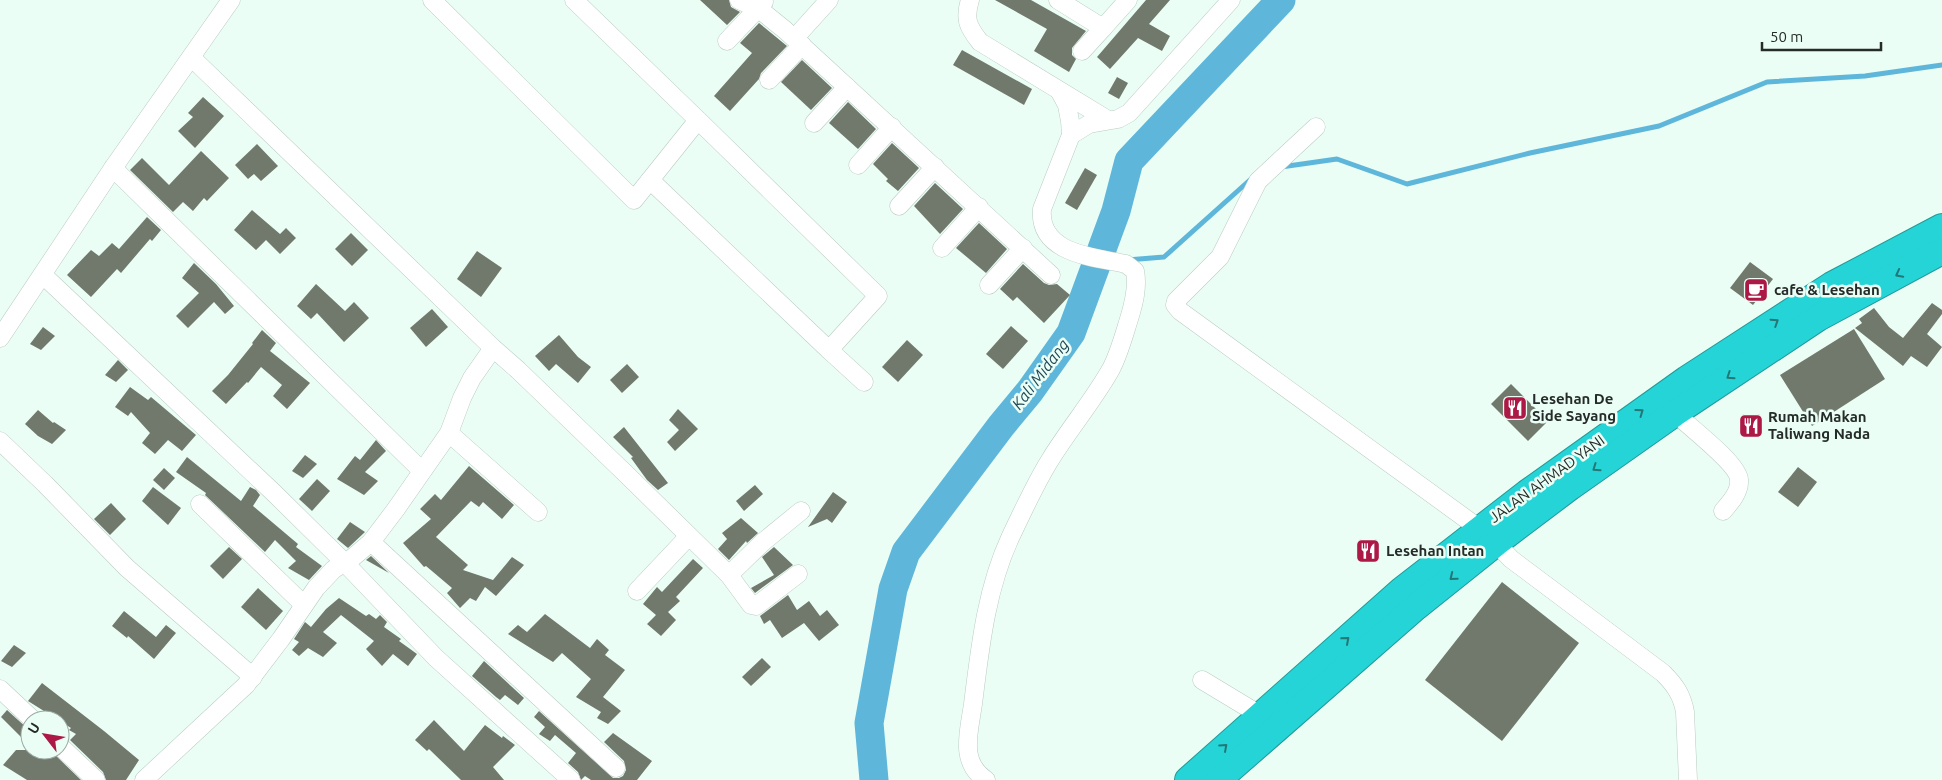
<svg xmlns="http://www.w3.org/2000/svg" width="1942" height="780" font-family="Ubuntu,sans-serif">
<rect width="100%" height="100%" fill="#ebfef5"/>
<g fill="none" stroke-linecap="round" stroke-linejoin="round">
<g stroke="#5eb7db" stroke-width="5">
<polyline points="1281,167 1337,159 1407,184 1530,153 1659,126 1767,82 1865,76 1942,65"/>
<polyline points="1127,260 1164,257 1251,179"/>
</g>
<polyline stroke="#5eb7db" stroke-width="29" points="874,780 869,723 893,589 906,552 1001,426 1030,391 1071,333 1116,211 1129,161 1281,0"/>
</g>
<g fill="#71796c">
<polygon points="700,0 729,0 731,7 740,12 727,25"/>
<polygon points="995,0 1031,0 1086,31 1072,48 1072,55 1076,59 1069,72 1034,51 1047,29"/>
<polygon points="1146,0 1170,0 1149,24 1170,36 1162,51 1138,38 1110,69 1097,57"/>
<polygon points="759,23 787,46 761,73 759,79 730,111 714,96 752,53 740,43"/>
<polygon points="962,50 1032,89 1024,105 953,65"/>
<polygon points="802,60 832,88 811,110 781,82"/>
<polygon points="1117,77 1128,83 1119,99 1108,93"/>
<polygon points="203,97 224,116 195,148 178,131 193,117 188,113"/>
<polygon points="848,102 876,129 858,149 829,123"/>
<polygon points="892,143 919,168 898,191 886,181 888,179 873,164"/>
<polygon points="257,144 278,166 261,181 254,174 248,179 235,165"/>
<polygon points="201,151 229,178 207,201 204,198 193,211 183,202 173,212 130,170 142,158 169,185"/>
<polygon points="1085,168 1097,175 1077,210 1065,203"/>
<polygon points="935,183 963,209 940,234 914,206"/>
<polygon points="252,210 280,234 286,228 296,238 280,254 266,240 256,250 234,230"/>
<polygon points="147,217 161,230 152,241 150,239 121,273 117,269 91,297 67,275 91,250 99,256 112,243 119,249"/>
<polygon points="979,223 1007,249 986,273 956,248"/>
<polygon points="351,233 368,250 352,266 335,249"/>
<polygon points="477,251 502,268 481,297 457,279"/>
<polygon points="1750,262 1773,279 1753,305 1730,288"/>
<polygon points="194,263 216,284 234,306 225,314 214,302 188,328 176,316 199,293 182,278"/>
<polygon points="1023,264 1044,283 1049,285 1057,284 1070,295 1044,323 1017,297 1013,301 1000,289"/>
<polygon points="316,284 345,311 354,302 369,318 344,342 317,313 311,319 297,306"/>
<polygon points="1932,303 1942,310 1942,314 1927,334 1942,347 1927,367 1911,356 1903,366 1855,328 1862,323 1859,319 1874,308 1889,327 1903,338"/>
<polygon points="432,309 448,327 426,347 410,328"/>
<polygon points="1011,326 1028,341 1003,369 986,354"/>
<polygon points="43,327 55,336 41,350 30,344"/>
<polygon points="1854,329 1885,379 1812,426 1780,375"/>
<polygon points="262,330 276,343 270,351 310,383 287,409 273,396 282,385 261,367 248,383 247,382 226,404 212,391 228,375 253,344 252,343"/>
<polygon points="559,335 578,357 591,367 578,383 556,364 549,371 535,356"/>
<polygon points="907,340 923,355 898,382 882,367"/>
<polygon points="118,360 128,370 116,382 105,375"/>
<polygon points="627,364 639,377 622,393 610,380"/>
<polygon points="1511,384 1548,421 1528,441 1491,404"/>
<polygon points="130,387 148,400 151,397 196,435 182,451 168,440 155,454 142,443 150,433 131,412 128,416 115,407"/>
<polygon points="678,409 698,429 675,451 667,442 679,430 669,420"/>
<polygon points="38,410 53,423 54,422 66,430 52,444 38,436 25,424"/>
<polygon points="624,427 668,483 658,490 647,480 631,458 633,457 613,437"/>
<polygon points="376,440 386,451 365,472 378,481 364,495 337,479 355,456 360,460"/>
<polygon points="305,455 317,464 303,478 292,471"/>
<polygon points="187,457 241,501 250,487 256,490 260,495 253,506 298,544 296,547 322,566 309,580 288,568 296,561 275,540 265,552 205,495 206,493 176,472"/>
<polygon points="469,466 514,505 502,519 483,502 479,507 471,501 436,537 468,565 463,570 493,580 512,557 524,565 496,596 485,587 476,601 470,598 460,608 447,593 452,588 426,566 424,567 403,543 431,519 420,509 435,494 441,500"/>
<polygon points="1798,467 1817,482 1798,507 1778,492"/>
<polygon points="164,468 175,478 164,490 153,480"/>
<polygon points="317,479 330,491 312,511 299,499"/>
<polygon points="755,485 763,494 744,511 736,501"/>
<polygon points="153,487 181,508 168,525 142,501"/>
<polygon points="833,492 847,502 832,523 827,519 808,527"/>
<polygon points="111,503 126,519 110,535 94,519"/>
<polygon points="741,518 758,533 747,543 746,541 729,560 718,549 727,539 722,533"/>
<polygon points="350,522 365,532 348,548 337,539"/>
<polygon points="229,547 242,559 223,579 210,566"/>
<polygon points="774,547 793,565 755,593 751,588 774,575 762,557"/>
<polygon points="371,556 389,573 366,560"/>
<polygon points="693,559 703,568 676,597 680,601 668,612 676,620 661,636 647,624 656,615 643,604 657,587 662,592"/>
<polygon points="1502,582 1579,643 1502,741 1425,680"/>
<polygon points="258,588 283,611 266,630 241,607"/>
<polygon points="788,595 797,610 809,601 820,616 827,610 839,625 819,641 804,623 782,638 770,620 764,624 760,616"/>
<polygon points="339,598 366,616 369,614 376,619 380,615 387,622 384,627 401,639 399,641 417,654 408,666 393,654 382,666 366,649 374,641 341,615 323,632 337,643 323,657 308,648 299,656 292,650 299,642 294,639 305,622 311,627 326,609"/>
<polygon points="124,611 156,637 166,625 176,633 154,659 128,636 127,638 112,626"/>
<polygon points="545,614 590,648 597,639 609,650 605,655 625,670 603,697 621,711 608,724 597,718 601,712 576,697 591,679 562,653 553,662 508,634 518,625 527,632"/>
<polygon points="14,645 26,653 12,667 1,661"/>
<polygon points="762,658 771,667 751,686 742,677"/>
<polygon points="484,661 524,698 518,705 505,695 500,700 496,697 472,676"/>
<polygon points="42,683 104,731 139,760 126,780 106,780 103,772 70,740 76,734 69,730 71,728 28,701"/>
<polygon points="7,710 28,729 21,737 1,717"/>
<polygon points="539,711 613,778 619,778 623,776 626,770 624,761 604,742 613,733 652,761 637,780 591,780 585,776 581,780 578,772 568,763 576,753 555,735 550,741 539,734 545,727 534,717"/>
<polygon points="434,720 464,751 485,725 502,738 503,736 515,745 493,767 504,780 461,780 429,749 427,751 415,740"/>
<polygon points="16,750 50,750 81,780 27,780 3,765"/>
</g>
<g fill="none" stroke-linecap="round" stroke-linejoin="round">
<defs>
<g id="minor">
<polyline points="432,0 634,200 698,120 574,0"/>
<polyline points="739,0 759,9 785,30 1051,275"/>
<path d="M970,0C964,19 968,27 980,42L1108,120"/>
<polyline points="1058,0 1103,28 1128,0"/>
<polyline points="801,31 829,0"/>
<polyline points="727,41 764,2"/>
<polyline points="1082,51 1103,28"/>
<polyline points="192,58 493,348 518,370 626,474 729,575 751,605 756,606 798,574"/>
<polyline points="769,80 802,45"/>
<polyline points="814,123 847,87"/>
<polyline points="1316,127 1258,181 1220,257 1176,301 1175,305 1180,311 1480,529"/>
<polyline points="1071,135 1089,124 1118,119 1129,113 1231,0"/>
<polyline points="858,165 892,127"/>
<polyline points="113,168 421,470"/>
<polyline points="650,180 829,350 878,296 698,120"/>
<polyline points="899,206 935,167"/>
<polyline points="942,248 979,207"/>
<polyline points="43,275 274,493 344,562 436,658 571,780"/>
<polyline points="989,285 1023,248"/>
<polyline points="0,338 113,168 231,0"/>
<polyline points="829,350 864,382"/>
<path d="M1675,413C1688,426 1739,464 1739,480C1740,492 1730,503 1723,511"/>
<polyline points="449,433 538,512"/>
<polyline points="0,441 45,484 127,568 253,677"/>
<polyline points="200,504 304,605"/>
<polyline points="371,542 616,768"/>
<path d="M1496,543L1511,559L1663,673C1675,685 1682,695 1685,712L1688,780"/>
<polyline points="729,575 763,542 801,511"/>
<polyline points="637,591 689,536"/>
<polyline points="1202,680 1260,715"/>
<polyline points="0,689 33,720"/>
<polyline points="60,746 96,780"/>
<polyline points="144,780 246,685 281,639 316,588 334,569 351,559 371,542 396,509 449,433 462,398 472,378 493,348"/>
<path d="M986,780C959,762 969,732 973,704C980,648 986,590 1010,538C1022,513 1035,484 1050,460C1069,429 1093,401 1111,369C1119,354 1124,335 1129,319C1134,303 1138,287 1135,271L1126,264C1094,257 1038,254 1042,209L1071,135L1070,121L1067,105L1060,92"/>
</g>
<g id="highway">
<polyline points="1188,780 1402,590 1527,493 1687,379 1832,285 1942,227"/>
<polyline points="1218,780 1416,607 1496,543 1570,487 1675,413 1818,318 1942,251"/>
</g>
</defs>
<use href="#minor" stroke="#baccc3" stroke-width="19"/>
<use href="#highway" stroke="#249999" stroke-width="28"/>
<use href="#minor" stroke="#fff" stroke-width="18"/>
<use href="#highway" stroke="#24d4d6" stroke-width="26"/>
</g>
<defs><path id="oneway-chevron" d="M-2-3.5L2.5 0L-2 3.5" fill="none" stroke-width="1.6" stroke-linecap="round" stroke-linejoin="round" transform="scale(1.25)"/></defs>
<g stroke="#247776">
<use href="#oneway-chevron" transform="translate(1899 274) rotate(152)"/>
<use href="#oneway-chevron" transform="translate(1775 322) rotate(-33)"/>
<use href="#oneway-chevron" transform="translate(1730 376) rotate(146)"/>
<use href="#oneway-chevron" transform="translate(1640 412) rotate(-36)"/>
<use href="#oneway-chevron" transform="translate(1596 468) rotate(145)"/>
<use href="#oneway-chevron" transform="translate(1453 577) rotate(141)"/>
<use href="#oneway-chevron" transform="translate(1346 640) rotate(-41)"/>
<use href="#oneway-chevron" transform="translate(1224 747) rotate(-42)"/>
</g>
<defs>
<symbol id="cafe-square" viewBox="-11 -11 22 22"><rect x="-9" y="-9" width="18" height="18" rx="4" fill="#ac1946" stroke="#ebfef5"/><path d="M-5.5-4.5H6V0H3Q3 3.5 0 3.5H-2.5Q-5.5 3.5-5.5 0ZM3-3.2v2h1.7v-2ZM-6 4.5H4V6H-6Z" fill="#fff"/></symbol>
<symbol id="restaurant-square" viewBox="-11 -11 22 22"><rect x="-9" y="-9" width="18" height="18" rx="4" fill="#ac1946" stroke="#ebfef5"/><path d="M-5-6h1v4h1v-4h1v4h1v-4h1v5L-1.5 .5V6h-2V.5L-5-1ZM5-6V6H3V1.5H1.5Q1.5-4 5-6Z" fill="#fff"/></symbol>
</defs>
<g fill-rule="evenodd">
<use href="#cafe-square" x="1742" y="276" width="28" height="28"/>
<use href="#restaurant-square" x="1501" y="394" width="28" height="28"/>
<use href="#restaurant-square" x="1737" y="412" width="28" height="28"/>
<use href="#restaurant-square" x="1354" y="537" width="28" height="28"/>
</g>
<g text-anchor="middle" stroke-width="5" stroke-linejoin="round" paint-order="stroke">
<g font-size="15" font-weight="bold" fill="#242b28" stroke="#ebfef5" text-anchor="start">
<text x="1774" y="295">cafe &amp; Lesehan</text>
<text x="1532" y="404">Lesehan De<tspan x="1532" dy="17">Side Sayang</tspan></text>
<text x="1768" y="422">Rumah Makan<tspan x="1768" dy="17">Taliwang Nada</tspan></text>
<text x="1386" y="556">Lesehan Intan</text>
</g>
<g font-size="15" fill="#242b28" stroke="#ebfef5">
<text transform="translate(1547 479) rotate(-36)" y="5">JALAN AHMAD YANI</text>
</g>
<g font-size="16" font-style="italic" fill="#204757" stroke="#ebfef5">
<text transform="translate(1040 374) rotate(-53)" y="6">Kali Midang</text>
</g>
</g>
<g transform="translate(45 735) rotate(301)"><circle r="24" fill="#ebfef5" stroke="#9baaa3"/>
<path d="M0-4L9 19L0 12L-9 19Z" fill="#ac1946"/>
<text y="-8" font-size="14" font-weight="bold" text-anchor="middle" fill="#242b28">U</text>
</g>
<path d="M1762 42v8h119v-8" fill="none" stroke="#242b28" stroke-width="2.5"/>
<text x="1770" y="42" font-size="15" fill="#242b28" stroke="#ebfef5" stroke-width="4" paint-order="stroke">50 m</text>
</svg>
